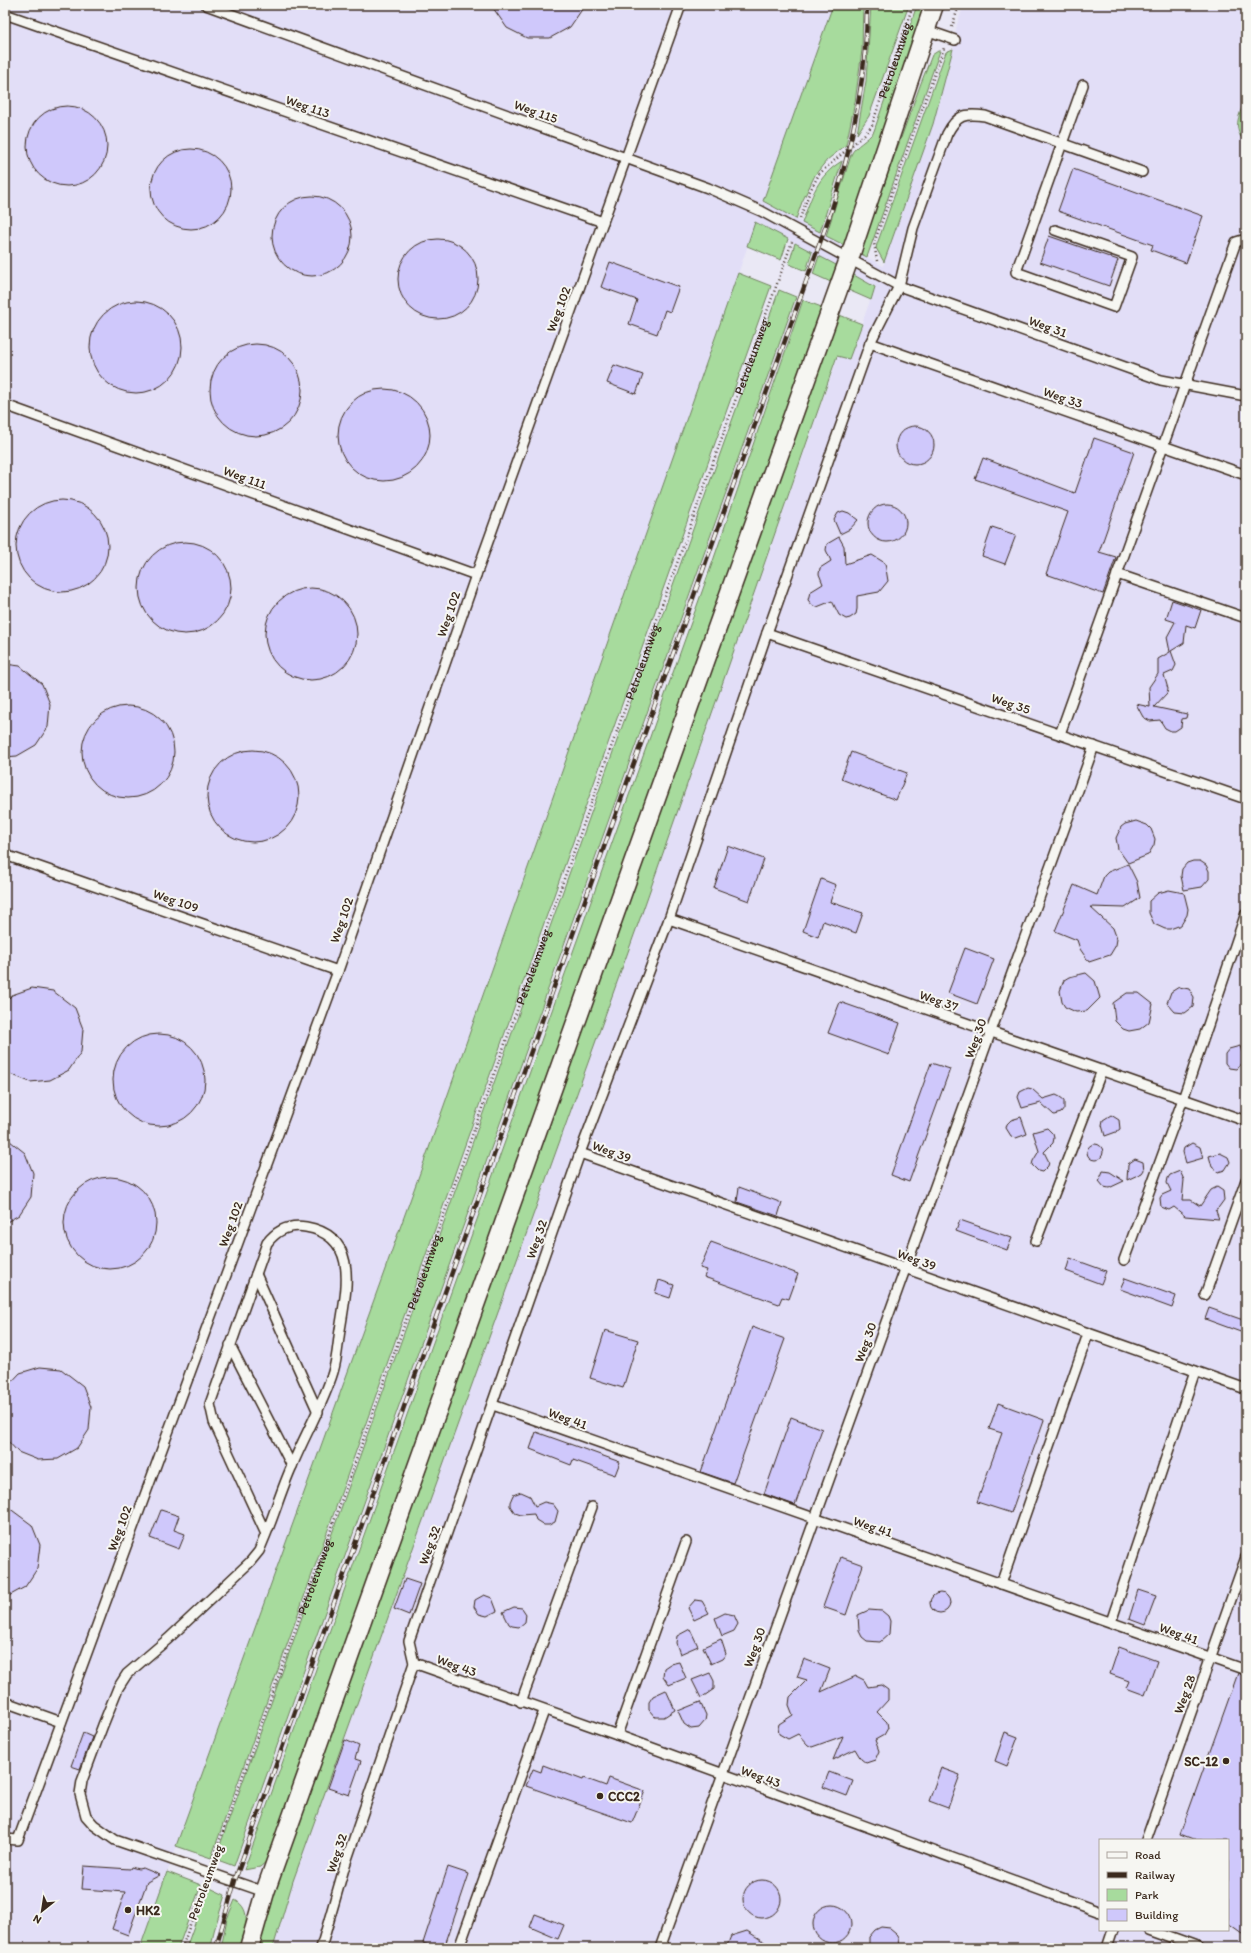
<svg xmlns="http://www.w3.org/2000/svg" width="1251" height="1953" font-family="Itim,sans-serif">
<rect width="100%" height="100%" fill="#eae8f5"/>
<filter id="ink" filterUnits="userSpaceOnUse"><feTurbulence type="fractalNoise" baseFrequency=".025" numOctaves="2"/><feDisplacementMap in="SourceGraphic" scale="8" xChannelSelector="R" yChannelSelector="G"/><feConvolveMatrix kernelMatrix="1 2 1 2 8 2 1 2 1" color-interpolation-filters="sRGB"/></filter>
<g filter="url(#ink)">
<path fill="#e2def7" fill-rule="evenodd" d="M5,5H836L763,201L883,266L933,124L953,49L957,24L964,5H1246V1948H273L293,1881L642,913L838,356L849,359L875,287L756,222L720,326L429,1148L140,1948H5ZM1100,1840H1228V1930H1100Z"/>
<g fill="#a7db9d" stroke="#71825e">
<polygon points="833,5 863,5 862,50 855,102 846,145 827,160 815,175 802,202 796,219 763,201"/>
<polygon points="871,5 909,5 869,116 857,134 866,81"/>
<path d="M917,5H925L846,246L826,236L851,155C855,145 868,141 874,131Z"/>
<polygon points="953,49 933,124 884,262 876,248 877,244 946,52"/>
<polygon points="938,51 940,51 867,257 859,253 921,83 932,55"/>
<path d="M1246,98V139L1241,137C1233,124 1241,111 1246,98Z"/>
<path d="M842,161L820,232L802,223C812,196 817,176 842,161Z"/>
<polygon points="755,222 788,239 781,260 747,246"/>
<polygon points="795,243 812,252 806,271 789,264"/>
<polygon points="819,256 838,266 833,283 813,274"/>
<polygon points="738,273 771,286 211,1858 176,1846 429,1148"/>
<polygon points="852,274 875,287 871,300 846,289"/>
<polygon points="779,290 796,297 234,1866 215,1859"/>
<polygon points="803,300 824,308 267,1861 260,1867 244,1870 713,561"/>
<polygon points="837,314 862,324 849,359 837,356 642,913 293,1881 273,1948 257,1948 267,1911 656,826"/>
<polygon points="167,1872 201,1885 178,1948 140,1948"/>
<polygon points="208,1887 225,1895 214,1931 211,1948 186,1948"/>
<path d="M235,1900C253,1910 245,1931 241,1948H221L227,1919Z"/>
</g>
<g fill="#cfc8fb" stroke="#3b2a1e">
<polygon points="491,5 585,5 570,27 550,38 527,38 507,28"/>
<circle cx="67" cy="146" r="40"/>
<circle cx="191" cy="189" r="40"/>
<polygon points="1073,169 1203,216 1186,263 1151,250 1153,245 1058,211"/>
<circle cx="312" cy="236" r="40"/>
<polygon points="1049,236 1118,260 1109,286 1040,262"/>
<circle cx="438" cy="279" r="40"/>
<polygon points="610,262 679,287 670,312 665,310 657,334 629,324 637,300 601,287"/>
<circle cx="136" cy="347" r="46"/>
<circle cx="256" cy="390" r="46"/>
<polygon points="614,365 643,375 636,394 607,383"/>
<circle cx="384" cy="435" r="46"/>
<circle cx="915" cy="445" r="19"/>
<polygon points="1094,438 1134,452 1099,552 1116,557 1103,594 1046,574 1068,512 975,479 983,458 1075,493"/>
<circle cx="62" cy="546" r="46"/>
<circle cx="887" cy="523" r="19"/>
<polygon points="843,511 849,513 858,520 850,529 840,534 834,520 838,513"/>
<polygon points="992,527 1016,535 1005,564 982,556"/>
<polygon points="839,537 844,546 845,564 872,555 885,563 888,581 879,592 857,596 857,609 856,614 850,618 846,619 839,615 832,601 817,607 813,606 808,600 810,592 823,584 819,574 820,568 831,561 826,550 827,544"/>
<circle cx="185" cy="588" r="46"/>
<circle cx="311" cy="634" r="46"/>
<polygon points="1172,600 1201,610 1195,628 1186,625 1184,643 1171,651 1176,665 1173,671 1164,675 1168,689 1167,693 1154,707 1187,714 1186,718 1182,719 1181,727 1175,731 1171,731 1165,728 1160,720 1150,721 1143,717 1136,704 1150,707 1149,687 1158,674 1158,659 1170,652 1167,637 1175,622 1166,619"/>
<polygon points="5,664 20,666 42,684 50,704 48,727 36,745 17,756 5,757"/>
<circle cx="128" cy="752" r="46"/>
<circle cx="253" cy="796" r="46"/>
<polygon points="851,752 907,773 896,800 841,779"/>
<polygon points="1136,821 1147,825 1151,829 1155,839 1154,845 1148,855 1128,863 1118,849 1116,838 1121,827 1125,824"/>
<polygon points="728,846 764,859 749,901 714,888"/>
<polygon points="1193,861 1200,861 1206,865 1209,871 1209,879 1202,887 1184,890 1181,876 1182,869 1187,863"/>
<polygon points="1128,864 1137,882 1140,898 1125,908 1090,907 1113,928 1117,939 1116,945 1110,955 1089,962 1080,949 1077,940 1055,931 1074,885 1097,895 1104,876 1108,872"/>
<polygon points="821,879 836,885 830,902 863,913 856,933 823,921 818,937 803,931"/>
<polygon points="1169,890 1184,893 1188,909 1187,915 1181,925 1170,929 1165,929 1154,924 1149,913 1149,901 1158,893"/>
<polygon points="965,948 994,959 977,1004 948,993"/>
<polygon points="1086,973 1095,981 1100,998 1087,1011 1076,1012 1065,1007 1062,1002 1060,991 1064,980 1069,977"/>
<polygon points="1179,987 1189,989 1194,997 1193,1007 1185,1013 1175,1012 1167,1003 1171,992"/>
<polygon points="32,988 53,991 75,1008 83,1029 81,1052 69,1070 50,1080 30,1082 10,1074 5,1069 5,1002 12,995"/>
<polygon points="1127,993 1139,993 1153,1004 1149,1022 1140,1029 1129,1031 1123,1029 1115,1021 1113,1003"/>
<polygon points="840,1002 900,1023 889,1055 828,1033"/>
<circle cx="159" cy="1080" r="46"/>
<polygon points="1240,1046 1244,1057 1243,1063 1236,1069 1229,1068 1225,1063 1225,1054 1229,1049"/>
<polygon points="931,1063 950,1069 909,1182 891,1175"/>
<polygon points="1028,1088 1032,1089 1043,1099 1056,1095 1060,1097 1064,1100 1064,1109 1061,1113 1054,1115 1041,1103 1022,1108 1018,1097 1020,1092"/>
<polygon points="1111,1115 1119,1120 1120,1129 1116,1132 1105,1136 1102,1125 1103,1120"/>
<polygon points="1021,1117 1027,1134 1016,1138 1011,1136 1006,1128 1007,1124 1011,1120"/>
<polygon points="1047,1128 1053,1134 1054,1138 1053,1143 1044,1152 1049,1162 1048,1166 1042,1172 1038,1171 1032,1165 1033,1161 1039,1151 1033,1132"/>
<polygon points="5,1137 25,1153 33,1173 31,1197 19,1215 5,1223"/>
<polygon points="1192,1143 1200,1147 1203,1158 1186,1163 1183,1152 1184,1148"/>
<circle cx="1095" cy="1152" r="8"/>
<polygon points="1220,1153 1228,1157 1230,1162 1225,1170 1218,1172 1212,1167 1209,1156"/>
<polygon points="1135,1159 1143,1162 1144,1170 1142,1173 1127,1180 1128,1164"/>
<polygon points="1103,1171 1110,1172 1124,1181 1109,1188 1104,1187 1099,1181"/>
<polygon points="1180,1171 1184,1180 1182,1200 1191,1200 1200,1206 1211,1190 1217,1187 1223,1191 1224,1200 1216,1211 1219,1219 1185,1216 1174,1207 1169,1210 1161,1207 1160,1198 1162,1195 1171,1191 1167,1183 1168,1178 1170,1175"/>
<circle cx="110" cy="1223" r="46"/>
<polygon points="739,1187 782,1203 778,1216 737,1202"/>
<polygon points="960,1220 1012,1238 1007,1250 956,1231"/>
<polygon points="711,1242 798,1274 789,1299 782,1297 779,1304 704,1277 707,1270 700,1268"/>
<polygon points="1070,1258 1106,1271 1101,1284 1066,1271"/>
<polygon points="1125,1278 1176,1296 1172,1308 1120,1289"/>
<polygon points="659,1280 674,1285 670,1298 655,1293"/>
<polygon points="1209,1308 1246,1321 1246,1334 1205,1319"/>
<polygon points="752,1327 785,1339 733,1483 701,1472"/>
<polygon points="605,1330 638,1340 623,1388 590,1378"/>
<polygon points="40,1367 61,1369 83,1386 91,1407 89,1430 77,1448 58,1459 38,1460 18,1452 5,1438 5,1389 20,1373"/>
<polygon points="998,1403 1044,1420 1011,1513 977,1502 1002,1433 989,1429"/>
<polygon points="791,1417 822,1429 795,1505 764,1494"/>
<polygon points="536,1432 620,1462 615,1475 573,1460 571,1465 530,1449"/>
<polygon points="521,1492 530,1496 535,1506 544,1502 553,1504 558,1511 555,1522 549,1525 544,1525 536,1520 534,1514 521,1515 515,1513 510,1506 510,1502 513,1495"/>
<polygon points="5,1505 32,1525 40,1545 37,1569 25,1587 5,1598"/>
<polygon points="161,1510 179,1516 174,1530 185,1534 179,1549 150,1538"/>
<polygon points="841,1557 863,1565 846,1615 823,1607"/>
<polygon points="405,1579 420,1584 409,1615 394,1609"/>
<polygon points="1138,1590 1156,1596 1145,1625 1129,1619"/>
<circle cx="940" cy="1603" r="10"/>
<polygon points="484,1595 492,1598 497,1611 487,1616 479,1614 474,1607 475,1600"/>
<polygon points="695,1600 702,1601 709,1613 694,1620 688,1608"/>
<polygon points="514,1607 522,1608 526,1614 525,1622 519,1627 512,1626 509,1624 503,1612"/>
<polygon points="869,1610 882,1611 888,1616 890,1621 889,1634 880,1642 867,1641 862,1637 859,1631 858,1615"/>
<polygon points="725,1613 734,1615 738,1624 734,1631 722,1636 715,1618"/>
<polygon points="690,1629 698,1646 680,1654 676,1643 677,1636"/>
<polygon points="721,1639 726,1654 722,1659 711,1664 703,1647"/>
<polygon points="1119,1647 1157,1661 1145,1695 1126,1688 1129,1681 1110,1674"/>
<polygon points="804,1659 830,1669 821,1692 856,1676 864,1680 868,1687 881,1685 888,1690 888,1700 877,1712 887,1722 888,1728 884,1735 875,1740 879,1751 875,1760 866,1763 861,1759 855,1749 833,1760 843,1736 812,1747 808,1745 798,1734 788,1739 779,1734 778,1728 779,1724 793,1715 789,1705 790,1697 807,1680 797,1677"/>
<polygon points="679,1662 686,1678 669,1685 663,1676 664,1668 670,1664"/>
<polygon points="710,1673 714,1681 714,1689 701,1698 692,1680"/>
<polygon points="1238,1673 1246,1676 1246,1936 1228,1923 1228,1840 1193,1840 1180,1835"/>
<polygon points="666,1690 675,1710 664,1717 655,1717 649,1710 649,1702 653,1696"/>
<polygon points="700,1702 706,1715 705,1721 699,1728 691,1729 684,1724 678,1711"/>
<polygon points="1005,1732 1018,1737 1007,1766 995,1761"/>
<polygon points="83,1733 92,1737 80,1769 71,1766"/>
<polygon points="345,1740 359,1746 355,1759 361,1761 349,1795 328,1788"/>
<polygon points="543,1765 583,1780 584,1778 606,1786 609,1778 645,1791 632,1823 526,1786 533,1769 541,1772"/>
<polygon points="941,1768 960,1775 948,1808 929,1801"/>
<polygon points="829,1772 853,1781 847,1796 823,1787"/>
<polygon points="84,1866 130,1869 131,1867 138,1869 143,1868 160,1875 147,1882 128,1935 112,1929 125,1892 82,1889"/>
<polygon points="448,1867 469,1874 444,1948 439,1948 423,1943"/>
<circle cx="762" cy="1899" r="19"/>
<circle cx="832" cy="1924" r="19"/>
<polygon points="535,1914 564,1925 558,1939 530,1927"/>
<polygon points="881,1927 890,1928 896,1933 899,1938 900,1948 869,1948 869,1937 875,1930"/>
<polygon points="747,1931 774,1948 726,1948 731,1936"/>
</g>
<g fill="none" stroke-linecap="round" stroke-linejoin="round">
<defs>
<g id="service">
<polyline points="206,5 708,188 761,211 899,286 1161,380 1246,396"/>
<polyline points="5,14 603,222"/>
<polyline points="926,30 955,40"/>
<polyline points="1055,230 1132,257 1114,307 1016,272 1083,85"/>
<polyline points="870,343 1246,475"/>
<polyline points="5,405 476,575"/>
<polyline points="1117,574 1246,618"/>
<polyline points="767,633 1246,799"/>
<polyline points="1060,734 1236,242 1246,239"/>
<polyline points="5,855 338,971"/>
<polyline points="669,919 1246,1121"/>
<polyline points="580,1153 1246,1389"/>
<polyline points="1036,1241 1102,1070"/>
<polyline points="1124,1260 1183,1099 1246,913"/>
<polyline points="256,1274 318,1412"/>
<polyline points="1205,1295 1246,1180"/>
<polyline points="230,1345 292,1466"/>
<polyline points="493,1405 1246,1670"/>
<polyline points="1001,1584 1088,1334"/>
<polyline points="1111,1622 1195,1371"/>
<polyline points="414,1663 617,1735 1100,1912"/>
<polyline points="5,1702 61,1722"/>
<polyline points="521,1702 592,1507"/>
<polyline points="617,1735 686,1542"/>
<polyline points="5,1839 18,1840 338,971 476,575 681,5"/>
<polyline points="1146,1840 1246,1557"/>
<path d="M265,1892L115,1840L94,1825L86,1816L80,1794L82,1781L103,1725L118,1688L127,1674L168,1639L250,1562L259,1551L266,1534L214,1422L210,1404L267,1243C277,1230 289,1224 306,1227C358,1236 347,1286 341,1324C338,1339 338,1356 333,1372C323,1405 305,1434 292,1466C282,1488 275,1512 266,1534"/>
<polyline points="1149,1930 1199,1948"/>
<path d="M321,1948L345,1865L414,1663L409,1641L580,1153L669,919L767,633L870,343L899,286L913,228L947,134C957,115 964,113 985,116L1142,172"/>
<polyline points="459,1948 544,1711"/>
<polyline points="660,1948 1094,746"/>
<polyline points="1107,1948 1113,1930"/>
</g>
<polyline id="minor" points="249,1948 265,1892 849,259 934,5"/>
</defs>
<use href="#service" stroke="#3b2a1e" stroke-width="12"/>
<use href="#minor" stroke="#3b2a1e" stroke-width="21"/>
<g stroke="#3b2a1e" stroke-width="2.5" stroke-dasharray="1 3" stroke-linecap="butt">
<polyline points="952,27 959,5"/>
<path id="s1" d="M800,218L810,191L819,174L867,132L872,125L913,5"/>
<polyline points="877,261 874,243 944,48"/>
<path id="s2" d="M212,1862L792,242"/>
<polyline points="182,1948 204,1884"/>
</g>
<use href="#service" stroke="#f6f6f2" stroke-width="9"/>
<use href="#minor" stroke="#f6f6f2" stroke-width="18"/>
<defs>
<path id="rail" d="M216,1948L236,1877L832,209C853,143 867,75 867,5"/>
</defs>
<use href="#rail" stroke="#3b2a1e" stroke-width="4.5"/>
<use href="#rail" stroke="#f6f6f2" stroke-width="3" stroke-dasharray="9" stroke-linecap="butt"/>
</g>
</g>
<g fill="#3b2a1e" stroke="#f6f6f2" stroke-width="1.5">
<circle cx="1226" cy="1761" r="4"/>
<circle cx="600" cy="1796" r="4"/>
<circle cx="128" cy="1910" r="4"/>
</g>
<g text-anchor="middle" stroke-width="4" stroke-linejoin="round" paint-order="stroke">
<g font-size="13" fill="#3b2a1e" stroke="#f6f6f2">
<text dy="5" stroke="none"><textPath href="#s1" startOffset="189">Petroleumweg</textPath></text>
<text transform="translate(308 106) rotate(19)" y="5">Weg 113</text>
<text transform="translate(536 111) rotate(20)" y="5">Weg 115</text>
<text transform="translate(558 309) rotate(-70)" y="5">Weg 102</text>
<text transform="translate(1048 326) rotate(20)" y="5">Weg 31</text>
<text dy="5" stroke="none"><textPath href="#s2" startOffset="1599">Petroleumweg</textPath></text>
<text transform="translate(1063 397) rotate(19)" y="5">Weg 33</text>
<text transform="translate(245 477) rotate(20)" y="5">Weg 111</text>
<text transform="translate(448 614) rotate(-71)" y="5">Weg 102</text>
<text dy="5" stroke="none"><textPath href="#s2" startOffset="1275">Petroleumweg</textPath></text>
<text transform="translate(1011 703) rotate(19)" y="5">Weg 35</text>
<text transform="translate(176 900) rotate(19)" y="5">Weg 109</text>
<text transform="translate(341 920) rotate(-71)" y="5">Weg 102</text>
<text dy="5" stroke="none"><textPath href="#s2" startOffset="951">Petroleumweg</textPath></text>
<text transform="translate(939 1000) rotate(19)" y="5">Weg 37</text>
<text transform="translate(975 1038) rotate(-70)" y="5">Weg 30</text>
<text transform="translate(612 1151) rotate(20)" y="5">Weg 39</text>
<text transform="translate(230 1224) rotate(-70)" y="5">Weg 102</text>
<text transform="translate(536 1239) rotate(-71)" y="5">Weg 32</text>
<text transform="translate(917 1259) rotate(20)" y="5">Weg 39</text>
<text dy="5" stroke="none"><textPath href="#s2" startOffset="627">Petroleumweg</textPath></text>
<text transform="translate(865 1342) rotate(-70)" y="5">Weg 30</text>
<text transform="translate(568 1418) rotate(20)" y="5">Weg 41</text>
<text transform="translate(873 1526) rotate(19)" y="5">Weg 41</text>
<text transform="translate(119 1528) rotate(-70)" y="5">Weg 102</text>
<text transform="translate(429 1545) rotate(-70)" y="5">Weg 32</text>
<text dy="5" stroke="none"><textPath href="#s2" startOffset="303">Petroleumweg</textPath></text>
<text transform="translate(1179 1633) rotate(20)" y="5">Weg 41</text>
<text transform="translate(754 1647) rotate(-70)" y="5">Weg 30</text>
<text transform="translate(457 1665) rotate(20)" y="5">Weg 43</text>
<text transform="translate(1184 1694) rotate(-70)" y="5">Weg 28</text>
<text transform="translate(761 1776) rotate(20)" y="5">Weg 43</text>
<text transform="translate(336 1853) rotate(-72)" y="5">Weg 32</text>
<text transform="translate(205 1882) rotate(-70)" y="5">Petroleumweg</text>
</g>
<g font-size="13" font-weight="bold" fill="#3b2a1e" stroke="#f6f6f2" text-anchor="start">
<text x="1218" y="1766" text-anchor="end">SC-12</text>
<text x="608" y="1801">CCC2</text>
<text x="136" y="1915">HK2</text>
</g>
</g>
<rect width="1251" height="1953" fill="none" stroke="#f6f6f2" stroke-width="20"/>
<rect x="10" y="10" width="1231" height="1933" fill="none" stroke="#3b2a1e" stroke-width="1.5" filter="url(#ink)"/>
<rect x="1099" y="1839" width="130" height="92" fill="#f6f6f2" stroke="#aba49d"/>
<rect x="1107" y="1852" width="20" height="6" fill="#f6f6f2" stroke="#aba49d"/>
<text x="1135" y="1859" font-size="12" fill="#3b2a1e">Road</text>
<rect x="1107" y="1872" width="20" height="6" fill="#3b2a1e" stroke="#aba49d"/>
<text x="1135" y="1879" font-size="12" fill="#3b2a1e">Railway</text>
<rect x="1107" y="1889" width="20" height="12" fill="#a7db9d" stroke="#aba49d"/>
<text x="1135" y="1899" font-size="12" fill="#3b2a1e">Park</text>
<rect x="1107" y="1909" width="20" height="12" fill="#cfc8fb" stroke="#aba49d"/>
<text x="1135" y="1919" font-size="12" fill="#3b2a1e">Building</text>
<g transform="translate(42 1911) rotate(210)" stroke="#f6f6f2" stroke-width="3" paint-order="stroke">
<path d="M0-3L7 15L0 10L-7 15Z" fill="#3b2a1e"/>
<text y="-6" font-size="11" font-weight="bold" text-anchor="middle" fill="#3b2a1e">N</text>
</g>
</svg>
